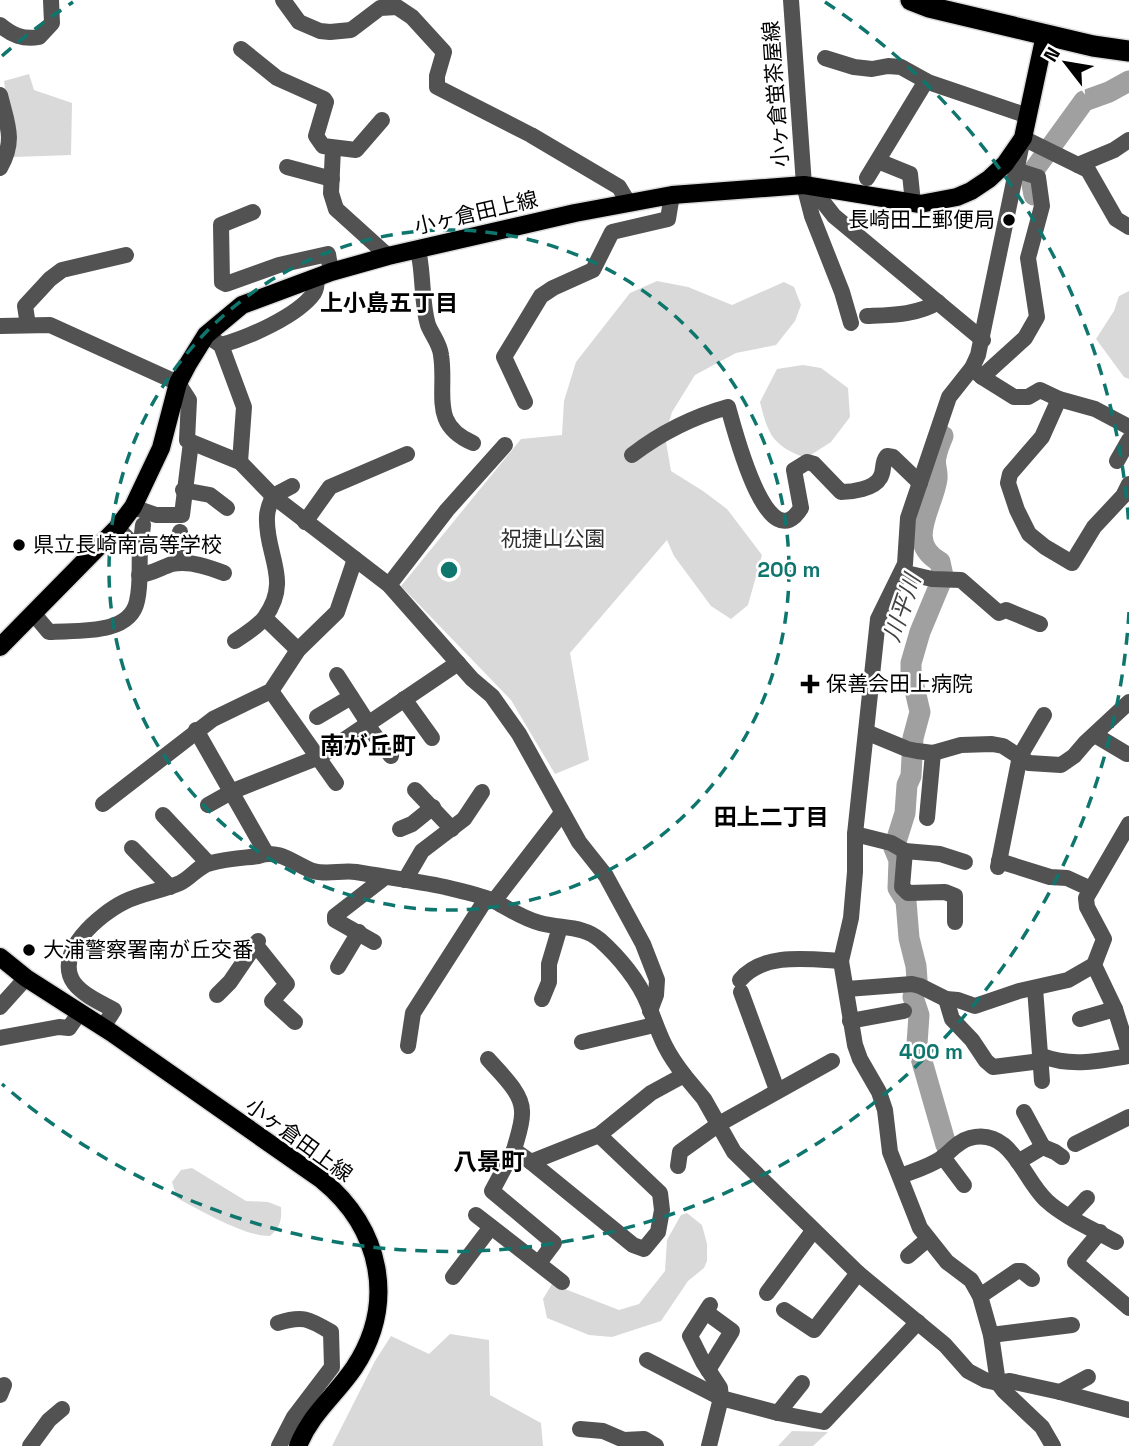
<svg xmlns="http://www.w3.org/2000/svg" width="1129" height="1446" font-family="'Space Grotesk','Noto Sans JP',sans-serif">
<rect width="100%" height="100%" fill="#fff"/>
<g fill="#d9d9d9">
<polygon points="29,74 34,90 72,103 71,155 14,157 4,81"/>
<polygon points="657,281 688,287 732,305 784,282 794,287 801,305 795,321 776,345 736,353 695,375 672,412 665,436 671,471 703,491 727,509 762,555 748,605 731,619 711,606 674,556 667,540 570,653 589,760 555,774 511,700 401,586 521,439 562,435 564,401 576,362 630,293"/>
<polygon points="1129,291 1129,379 1124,377 1096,339 1114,311 1119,296"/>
<path d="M803,365L821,368L848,388L850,417L831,442L806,458C773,446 768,435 760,402L777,369Z"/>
<path d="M192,1168L246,1201L268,1202L281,1207C282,1221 280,1227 270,1236C243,1236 202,1211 177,1198L172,1182L181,1170Z"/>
<polygon points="687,1213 702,1225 707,1244 707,1261 704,1268 688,1281 661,1321 612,1337 589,1335 547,1318 543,1299 552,1284 619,1310 639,1304 665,1271 667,1240 681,1215"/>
<polygon points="450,1334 489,1340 490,1395 541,1423 543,1446 332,1446 375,1361 391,1336 429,1354"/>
<polygon points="792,1431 828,1432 813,1446 778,1446"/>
</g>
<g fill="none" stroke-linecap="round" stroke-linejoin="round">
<g stroke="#a0a0a0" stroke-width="21">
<polyline points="1034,195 1031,179 1034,170 1084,101 1109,92 1129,81"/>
<path d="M943,436C940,443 937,450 936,457C934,464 938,471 937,479C933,508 904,542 940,562L943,576L940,584L920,632L911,663V673L920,712L913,738L911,776L907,785L905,813L894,848L899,860L898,888L906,901L909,938L916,966L917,980L913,997L919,1015L917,1044L946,1145"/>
</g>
<defs>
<g id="major">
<polyline points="0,647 117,528 133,507 161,448 178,383 188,364 206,335 242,305 331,272 388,256 575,213 672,195 804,185 920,204 957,197 971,191 989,179 1005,164 1023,138 1045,35"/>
<path d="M0,957L26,978L112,1033L322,1180C381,1228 397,1303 354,1368C334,1397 312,1412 298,1446"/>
</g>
<polyline id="highway" points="911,0 929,7 1093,46 1129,51"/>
</defs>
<use href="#major" stroke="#dbdbdb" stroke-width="21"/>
<use href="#highway" stroke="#dbdbdb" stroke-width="24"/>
<g stroke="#525252" stroke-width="16">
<polyline points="283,0 299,22 320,31 330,32 351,30 380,8 397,7 412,17 444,52 437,76 437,87 531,135 619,187 628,202"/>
<polyline points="791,0 804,185 812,216 842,292 851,323"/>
<path d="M0,25C12,35 23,40 39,37L52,23L51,0"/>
<polyline points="241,49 277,78 324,99 326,102 316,136 323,146 356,150 382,120"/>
<polyline points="825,58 854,67 872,69 888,66 901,67 928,82 1028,116"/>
<path d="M0,95C7,124 16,140 0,168"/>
<polyline points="333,148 331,193 336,209 388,256"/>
<polyline points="878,161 910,174 913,203"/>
<polyline points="1078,165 1114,150 1129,140"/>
<polyline points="287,167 332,179"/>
<polyline points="867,178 926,81"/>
<polyline points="818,188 823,202 834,216 983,340"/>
<polyline points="253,212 221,225 222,282 226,284 279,265 328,254 331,272"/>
<path d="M418,250C424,275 421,302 428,325C432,335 440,344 441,355C447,393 429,424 473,443"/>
<path d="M867,316C890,315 918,315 938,302"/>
<polyline points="28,325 25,306 50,279 62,270 126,255"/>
<polyline points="0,326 50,325 178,383 189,400 187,440 191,442"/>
<polyline points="206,335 221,345 244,407 240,462"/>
<path d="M221,345C247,338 298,316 314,293C317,288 317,283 317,277"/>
<polyline points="972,368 982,377 1025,338 1037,317 1028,258 1042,206 1038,177 1016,170"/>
<polyline points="982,377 1014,397 1028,397 1040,390 1059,399 1095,409 1129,427"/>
<polyline points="1059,399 1042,437 1010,474 1008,483 1017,510 1029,534 1045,547 1072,563 1094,527 1123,496 1129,484"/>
<polyline points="525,402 504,357 541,296 553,288 593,270 612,232 668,219 672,195"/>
<path d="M632,455C662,432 692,417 728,407C733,424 767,563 801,508L794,470L807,462L814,464L841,492C852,492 874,489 880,478C885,471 881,463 887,456L893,457L920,483"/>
<polyline points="1117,461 1129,440"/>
<polyline points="183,490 210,495 227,508"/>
<polyline points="133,507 156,515 182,515 191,442 240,462 273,496 389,585 472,679 492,696 519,734 579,842 606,876 643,944 657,980 656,995 650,1011"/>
<polyline points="305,522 330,487 407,454"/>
<polyline points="180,532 185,563"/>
<polyline points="140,551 143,525"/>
<polyline points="902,572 932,579 961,580 999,613 1006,610 1040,624"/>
<path d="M139,575C152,574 160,568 172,564C189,560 209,567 224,573"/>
<polyline points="389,585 447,510 505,445"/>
<path d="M33,613L49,632C76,630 130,636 137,601C141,585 139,567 140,551L117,528"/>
<polyline points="265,618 298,650"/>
<path d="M235,641C245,634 258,627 265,617C292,580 265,554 267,517C267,509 270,503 273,496L292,486"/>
<polyline points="337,675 368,723"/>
<polyline points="271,691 336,783"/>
<polyline points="404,699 432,738"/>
<polyline points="317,717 351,697"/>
<polyline points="366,724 391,756"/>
<polyline points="196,730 266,853"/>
<polyline points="866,732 907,749 917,751 933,753 961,745 992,744 1003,746 1029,763 1061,765 1074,756 1086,742 1129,702"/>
<polyline points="1095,735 1127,754"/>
<polyline points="415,790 452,829"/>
<polyline points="103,804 213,719 271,691 298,650 337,612 355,559"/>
<polyline points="208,805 233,791 319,757 458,663"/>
<polyline points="163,815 208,863"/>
<polyline points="927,818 933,753"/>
<polyline points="400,829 412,824 433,807"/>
<polyline points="855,834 891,843 905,851 940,854 965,862"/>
<polyline points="132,848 170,887"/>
<polyline points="905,851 902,887 908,893 945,892 955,896 955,922"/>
<polyline points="999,861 1050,877 1067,878 1091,889"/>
<polyline points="998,867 1020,756 1044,715"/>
<polyline points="405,880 422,851 464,819 482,792"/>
<polyline points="494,901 562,813"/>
<polyline points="374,942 335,920 335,916 384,878"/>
<polyline points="255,944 287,984 272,1001 295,1022"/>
<polyline points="1094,965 1115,1009 1129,1053"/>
<polyline points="338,967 359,932"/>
<path d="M740,980C763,952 809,959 841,961"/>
<polyline points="1035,988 1042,1081"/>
<polyline points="847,989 912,984 920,986 946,999 958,1000 975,1006 1019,991 1068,980 1094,965 1104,939 1087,907 1086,898 1129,824"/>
<polyline points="741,992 777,1090"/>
<polyline points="217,995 230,982 258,941"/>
<polyline points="542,999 549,982 549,964 560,927"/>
<polyline points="946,999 952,1019 972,1040 986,1061 993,1067 1041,1061"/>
<polyline points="0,1007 26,978"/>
<polyline points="1080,1019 1115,1009"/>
<polyline points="850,1021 904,1011"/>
<path d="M103,1027L114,1010C101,1003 83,995 74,983C53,953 100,914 124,902C142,893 162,891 180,883C191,878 199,865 211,863C226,859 243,858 259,856C278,848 296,865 313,871C327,875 342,870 356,872C385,877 416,881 445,887C461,891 482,895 496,902C511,910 524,919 540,923C561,929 583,925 600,940C619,957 639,981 648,1004C660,1035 663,1048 684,1075"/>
<polyline points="0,1038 59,1027 69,1028 80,1012"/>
<polyline points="582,1042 654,1025"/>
<polyline points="408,1046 413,1013 486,899"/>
<path d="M1042,1056C1071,1067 1099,1061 1129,1056"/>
<path d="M488,1059C499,1072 522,1092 522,1111C523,1123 517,1138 514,1150L531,1162L599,1135L651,1093L684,1075L704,1099L734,1152L858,1273L945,1345L968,1371L985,1380L998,1383L1010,1381L1060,1392L1129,1410"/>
<polyline points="1024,1112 1043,1147"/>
<polyline points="1075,1144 1129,1117"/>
<polyline points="514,1150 492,1191 554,1243 539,1263"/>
<polyline points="943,1157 964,1185"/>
<polyline points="531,1162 633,1245 644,1249 658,1232 662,1210 660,1193 599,1135"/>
<polyline points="1018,1162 1043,1147 1055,1152 1062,1157"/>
<polyline points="678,1166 680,1152 719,1124 832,1061"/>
<path d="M900,1176C912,1172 924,1168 935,1162C948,1156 955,1142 970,1138C1012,1127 1023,1180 1047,1201C1064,1217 1095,1230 1116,1242"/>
<polyline points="476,1215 562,1282"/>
<polyline points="1070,1216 1087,1198"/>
<polyline points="1100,1232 1075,1262 1129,1308"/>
<polyline points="908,1256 928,1239"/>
<polyline points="453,1277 491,1227"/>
<polyline points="767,1293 813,1231"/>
<polyline points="980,1296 1017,1271 1022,1271 1032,1279"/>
<polyline points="784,1310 814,1330 858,1273"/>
<polyline points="706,1312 732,1331 708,1370"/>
<path d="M278,1323C303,1315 309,1319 331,1332L332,1367L294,1417L279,1446"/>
<polyline points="991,1335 1072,1325"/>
<polyline points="647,1360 721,1398 778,1413 824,1422 918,1322"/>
<polyline points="1060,1392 1088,1377"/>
<polyline points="0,1395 4,1385"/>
<polyline points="778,1413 802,1383"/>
<polyline points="580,1429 603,1431 624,1440 644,1439 656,1446"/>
<polyline points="30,1446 49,1420 62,1409"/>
<polyline points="709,1446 721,1398 720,1388 703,1362 690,1336 710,1305"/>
<polyline points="1053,1446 1042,1427 1004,1391 998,1383 991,1335 980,1296 971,1280 947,1262 920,1228 890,1152 885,1110 879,1092 860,1059 855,1045 841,961 851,918 855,872 855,834 878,619 905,564 908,518 949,397 972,368 978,355 1023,138 1088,170 1116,219 1129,227"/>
</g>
<use href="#major" stroke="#000" stroke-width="18"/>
<use href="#highway" stroke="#000" stroke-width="21"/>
</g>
<g fill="none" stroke="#0f766e" stroke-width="3.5" stroke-dasharray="12 9">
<circle cx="449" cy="570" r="340"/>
<path d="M1129 612A681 681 0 0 1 2 1084M2 56A681 681 0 0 1 73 2M825 2A681 681 0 0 1 1129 528"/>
</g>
<g fill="#000" stroke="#fff" stroke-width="2.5">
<circle cx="1009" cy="220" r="7"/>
<circle cx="19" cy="545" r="7"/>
<path d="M806.5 673.5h7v7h7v7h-7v7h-7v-7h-7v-7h7z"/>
<circle cx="29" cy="950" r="7"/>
</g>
<g text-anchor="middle" stroke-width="5" stroke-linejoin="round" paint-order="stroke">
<g font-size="21" fill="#000" stroke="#fff">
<text transform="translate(776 94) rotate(-94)" y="7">小ヶ倉蛍茶屋線</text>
<text transform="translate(476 213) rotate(-13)" y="7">小ヶ倉田上線</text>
<text transform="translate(299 1140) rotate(36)" y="7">小ヶ倉田上線</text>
</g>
<g font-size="21" fill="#000" stroke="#fff" text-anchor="start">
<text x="995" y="227" text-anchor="end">長崎田上郵便局</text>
<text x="33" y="552">県立長崎南高等学校</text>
<text x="826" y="691">保善会田上病院</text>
<text x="43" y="957">大浦警察署南が丘交番</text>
</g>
<g font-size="21" fill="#303030" stroke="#fff">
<text x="553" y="546">祝捷山公園</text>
</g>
<g font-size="23" font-weight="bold" fill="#000" stroke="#fff">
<text x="389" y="311">上小島五丁目</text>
<text x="771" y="825">田上二丁目</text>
</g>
<g font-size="23" font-style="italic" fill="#414141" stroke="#fff">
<text transform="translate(902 608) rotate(-71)" y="8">川平川</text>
</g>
<g font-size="24" font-weight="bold" fill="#000" stroke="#fff">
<text x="368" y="754">南が丘町</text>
<text x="489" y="1170">八景町</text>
</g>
</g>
<circle cx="449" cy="570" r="10" fill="#0f766e" stroke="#fff" stroke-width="3.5"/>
<g font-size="21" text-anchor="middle" font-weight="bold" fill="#0f766e" stroke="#fff" stroke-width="5" stroke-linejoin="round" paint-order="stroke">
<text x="789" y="577">200 m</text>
<text x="931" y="1059">400 m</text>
</g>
<g transform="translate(1066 63) rotate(301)" stroke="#ffffff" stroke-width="5" paint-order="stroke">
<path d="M0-5L12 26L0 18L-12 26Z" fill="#000000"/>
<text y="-10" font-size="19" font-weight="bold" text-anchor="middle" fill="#000000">N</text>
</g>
</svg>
